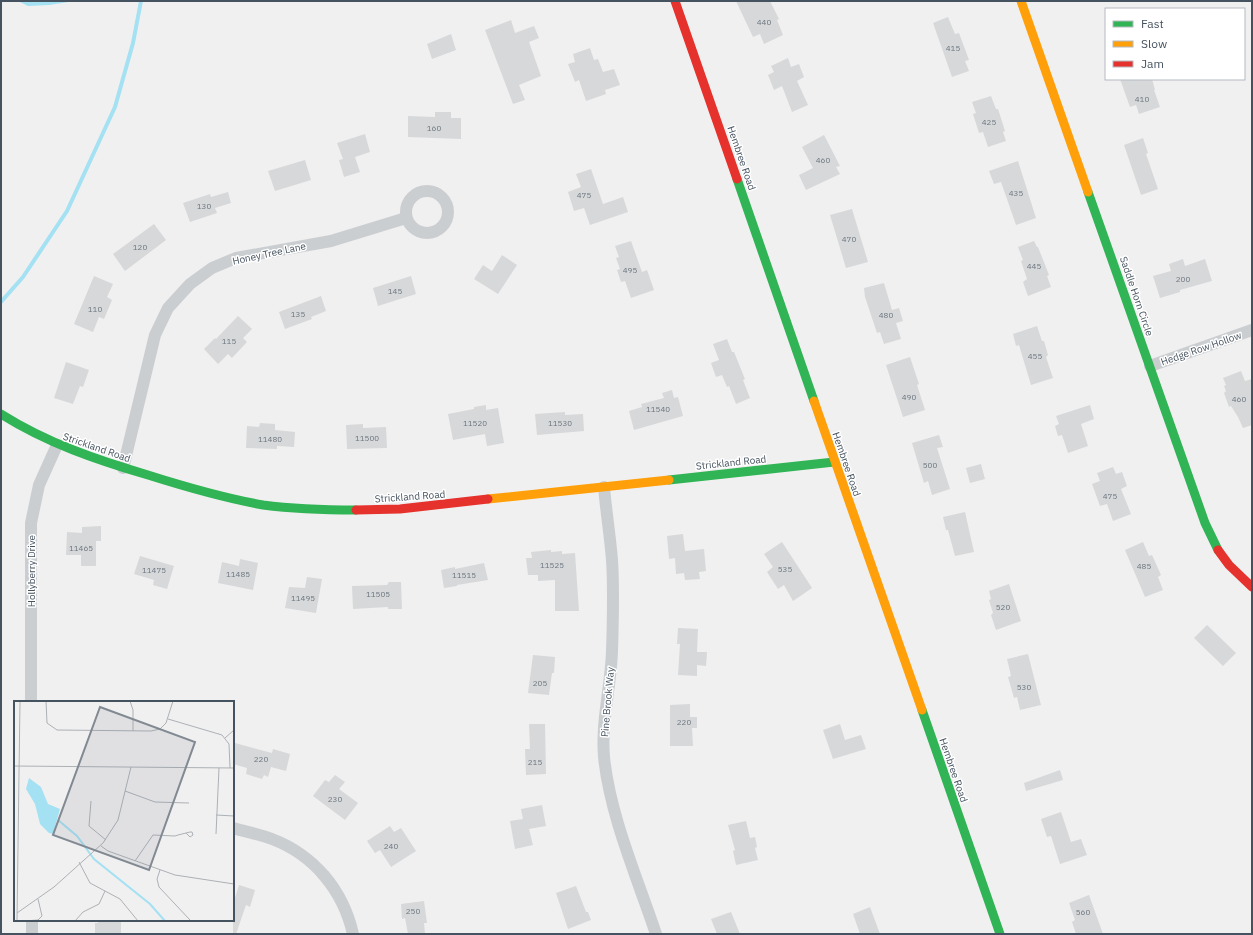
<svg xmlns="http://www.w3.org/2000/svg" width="1253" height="935" font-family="'IBM Plex Sans',sans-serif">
<rect width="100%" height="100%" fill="#f1f0f0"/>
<polygon fill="#a3e1f3" points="18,1 75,1 49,5 28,6"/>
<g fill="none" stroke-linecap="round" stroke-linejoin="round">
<polyline stroke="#a3e1f3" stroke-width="4" points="1,302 23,277 67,211 115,107 133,43 141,1"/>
</g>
<g fill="#d7d8da">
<polygon points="736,1 770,1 779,19 777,20 783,35 764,44 760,34 753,37"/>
<polygon points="948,17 955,34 959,33 969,60 965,61 969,71 952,77 933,23"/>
<polygon points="511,20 515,33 534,26 539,38 529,42 541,76 519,85 525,100 513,104 485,30"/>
<polygon points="451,34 456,50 432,59 427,44"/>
<polygon points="590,48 594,60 598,59 603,72 614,69 620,85 605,90 606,94 586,101 579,80 575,82 568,64 575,62 573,54"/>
<polygon points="788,58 791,67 799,64 804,77 797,81 808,105 792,112 782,86 774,90 768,75 774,72 771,66"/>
<polygon points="1120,79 1152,79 1155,90 1154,90 1160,107 1139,114 1136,105 1130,107"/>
<polygon points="991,96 996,109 998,109 1005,131 1003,132 1006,141 988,147 983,132 979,133 973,114 976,113 972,102"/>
<polygon points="435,112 451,112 451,118 461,118 461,139 408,137 408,116 435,117"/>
<polygon points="365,134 370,152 355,157 360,172 344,177 339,160 343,159 337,143"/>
<polygon points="824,135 840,166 836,167 840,174 806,190 799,175 813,168 802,147"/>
<polygon points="1143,138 1148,153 1146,154 1158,189 1141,195 1124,145"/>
<polygon points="305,160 311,180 275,191 268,171"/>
<polygon points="1018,161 1036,218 1016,225 1001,182 994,184 989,171"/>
<polygon points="591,169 603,204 623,197 628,212 590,225 584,208 574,211 568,192 581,187 576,174"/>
<polygon points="228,192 231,203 215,208 217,213 190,222 183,203 210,194 211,197"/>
<polygon points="852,209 868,262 846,268 830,215"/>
<polygon points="154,224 166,240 125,271 113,254"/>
<polygon points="631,241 642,272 647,270 654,290 631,298 625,281 621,282 617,270 620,269 616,258 619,257 615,246"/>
<polygon points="1034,241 1037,247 1038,247 1049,275 1047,276 1051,287 1028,296 1023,282 1027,279 1021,261 1023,260 1018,247"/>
<polygon points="502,255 517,265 498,294 474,279 483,265 492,271"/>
<polygon points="1183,259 1185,266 1205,259 1212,281 1180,290 1180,292 1160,298 1153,276 1171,271 1169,264"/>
<polygon points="94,276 113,284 107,297 112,300 104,319 99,317 93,332 74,324"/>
<polygon points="411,276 416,294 378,306 373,288"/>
<polygon points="884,283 892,310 899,308 903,321 896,323 901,339 884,344 880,332 877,333 865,297 864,288"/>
<polygon points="321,296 326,311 311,317 312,319 285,329 279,312"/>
<polygon points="238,316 252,329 243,338 247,342 232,358 228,354 218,364 204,349 215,338 216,339"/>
<polygon points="1037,326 1042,341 1044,341 1048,355 1046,357 1053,378 1031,385 1019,345 1016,346 1013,334"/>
<polygon points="727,339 732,352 734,352 745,379 743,380 750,398 736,404 729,386 727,387 722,375 716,377 711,363 719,360 713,344"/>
<polygon points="910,357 919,384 917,385 925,410 903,417 886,365"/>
<polygon points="66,362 89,370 83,387 80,386 73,404 54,398"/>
<polygon points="1241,371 1245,381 1252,379 1252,425 1243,428 1238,417 1231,406 1229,407 1224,393 1226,391 1224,386 1226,385 1223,378"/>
<polygon points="672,390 674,398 678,397 683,416 634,430 629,411 642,407 641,404 664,398 662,393"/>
<polygon points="486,405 486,410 498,408 504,443 487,446 485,434 453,440 448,414 474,409 474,407"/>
<polygon points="1090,405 1094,419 1081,424 1088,446 1068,453 1062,435 1058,436 1055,426 1059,424 1056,416"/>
<polygon points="565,412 565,415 583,414 584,431 537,435 535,414"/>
<polygon points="260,423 275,424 275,430 295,432 294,447 277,446 277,449 246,448 247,426 259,427"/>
<polygon points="363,424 363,428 386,427 387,448 347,449 346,425"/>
<polygon points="939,435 943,447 937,448 950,489 932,495 928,481 924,483 912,443"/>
<polygon points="981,464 985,479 970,483 966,468"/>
<polygon points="1113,467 1116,474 1122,472 1127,486 1121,489 1131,514 1113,521 1107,504 1100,506 1092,484 1100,481 1097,473"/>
<polygon points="965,512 974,552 955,556 948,530 946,530 943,517"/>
<polygon points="101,526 101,541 96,541 96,566 81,566 81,555 66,555 67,532 82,533 82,527"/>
<polygon points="683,534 685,551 704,549 706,571 699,572 700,579 685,580 684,573 676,574 675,558 669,559 667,536"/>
<polygon points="782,542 812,588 793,601 784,585 778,589 767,572 773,567 764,554"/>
<polygon points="1143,542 1149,556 1152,555 1161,575 1158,577 1163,590 1145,597 1125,550"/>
<polygon points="551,550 551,552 562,551 562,554 575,553 579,611 555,611 555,580 538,581 538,575 528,575 526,558 532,558 531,552"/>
<polygon points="140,556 174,566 167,589 153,585 154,580 134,574"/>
<polygon points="240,559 258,563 253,590 218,583 222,562 239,566"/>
<polygon points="484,563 488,580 457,585 457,586 444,588 441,570 455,567 455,569"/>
<polygon points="307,577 322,579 316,613 285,608 289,587 305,588"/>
<polygon points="389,582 401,582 402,609 388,609 388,607 353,609 352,586 387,585"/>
<polygon points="1009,584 1021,621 996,630 991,615 993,613 989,600 991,599 989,591"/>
<polygon points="1207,625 1236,653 1223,666 1194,638"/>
<polygon points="678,628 698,629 697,652 707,652 706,666 697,665 697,676 678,675 680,644 677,644"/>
<polygon points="1028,654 1041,705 1020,710 1017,697 1014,698 1008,677 1011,676 1007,659"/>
<polygon points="533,655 555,657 554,673 552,673 549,695 528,693"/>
<polygon points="690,704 690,717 697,717 697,728 692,728 693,746 670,746 670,705"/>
<polygon points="529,724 545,724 546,774 526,775 525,749 530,749"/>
<polygon points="840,724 845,740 861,735 866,749 833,759 823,730"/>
<polygon points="235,743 272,753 273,749 290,754 286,771 271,767 268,777 264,775 262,779 246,774 247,768 233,764 233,751"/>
<polygon points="1060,770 1063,780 1026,791 1024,783"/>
<polygon points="335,775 345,782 339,789 358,803 345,820 313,796 325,780 329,782"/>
<polygon points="542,805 546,826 529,829 533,845 515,849 510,821 523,819 521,809"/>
<polygon points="1061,812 1071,842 1081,839 1087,855 1060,864 1051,836 1047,837 1041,819"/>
<polygon points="746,821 750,838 755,837 757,847 755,848 758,860 736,865 733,851 735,850 728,825"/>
<polygon points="390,826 394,832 401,828 416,851 391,867 380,850 375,853 367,841"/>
<polygon points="239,885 255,890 250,907 246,905 236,934 233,934 233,904"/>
<polygon points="576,886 586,912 588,912 591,920 568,929 556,893"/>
<polygon points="1089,895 1103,934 1076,934 1072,922 1075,920 1069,903"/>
<polygon points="424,901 427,923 424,923 425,934 408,934 405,918 402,919 401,904"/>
<polygon points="870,907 880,934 860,934 853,914"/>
<polygon points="731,912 740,934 717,934 711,919"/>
<polygon points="98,920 121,920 121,934 95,934 95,923 98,923"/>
</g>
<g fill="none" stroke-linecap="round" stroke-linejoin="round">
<g stroke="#cbced1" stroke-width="12">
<circle cx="427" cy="212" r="21"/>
<polyline points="1150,366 1252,330"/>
<polyline points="123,468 155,335 168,308 190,284 212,268 236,258 331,241 406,218"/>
<path d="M604,487C606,511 610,535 612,560C614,590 613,620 612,651C611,686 601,721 604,757C610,816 637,877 656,934"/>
<polyline points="31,702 31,523 39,485 57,445"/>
<path d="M233,828C246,832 259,834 272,839C314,855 343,890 353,934"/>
<polyline points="32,920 32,934"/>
</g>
<g stroke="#30b455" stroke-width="9">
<polyline points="737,179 814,401"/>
<polyline points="1088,192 1205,523 1218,550"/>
<path d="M1,414C47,443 97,460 148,475C186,487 224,498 263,505C294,509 325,510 356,510"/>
<polyline points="669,480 834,462"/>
<polyline points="922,710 1000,934"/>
</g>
<g stroke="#ff9f0a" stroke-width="9">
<polyline points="1021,1 1088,192"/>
<polyline points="814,401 922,710"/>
<polyline points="488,499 669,480"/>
</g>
<g stroke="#e5322d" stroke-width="9">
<polyline points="675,1 737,179"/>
<polyline points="356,510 400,509 488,499"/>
<polyline points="1218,550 1229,565 1252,587"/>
</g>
</g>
<g text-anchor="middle" stroke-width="3" stroke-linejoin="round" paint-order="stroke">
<g font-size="8" fill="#6b757f">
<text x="764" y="25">440</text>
<text x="953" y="51">415</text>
<text x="1142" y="102">410</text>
<text x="989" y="125">425</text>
<text x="434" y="131">160</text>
<text x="823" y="163">460</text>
<text x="1016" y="196">435</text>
<text x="584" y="198">475</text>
<text x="204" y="209">130</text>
<text x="849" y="242">470</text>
<text x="140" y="250">120</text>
<text x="1034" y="269">445</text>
<text x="630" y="273">495</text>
<text x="1183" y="282">200</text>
<text x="395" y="294">145</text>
<text x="95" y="312">110</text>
<text x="298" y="317">135</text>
<text x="886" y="318">480</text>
<text x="229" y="344">115</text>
<text x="1035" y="359">455</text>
<text x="909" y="400">490</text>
<text x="1239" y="402">460</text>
<text x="658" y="412">11540</text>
<text x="475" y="426">11520</text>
<text x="560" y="426">11530</text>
<text x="367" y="441">11500</text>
<text x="270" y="442">11480</text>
<text x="930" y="468">500</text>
<text x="1110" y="499">475</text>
<text x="81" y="551">11465</text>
<text x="552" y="568">11525</text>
<text x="1144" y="569">485</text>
<text x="785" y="572">535</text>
<text x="154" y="573">11475</text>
<text x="238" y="577">11485</text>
<text x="464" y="578">11515</text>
<text x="378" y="597">11505</text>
<text x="303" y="601">11495</text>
<text x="1003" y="610">520</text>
<text x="540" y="686">205</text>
<text x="1024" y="690">530</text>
<text x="684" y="725">220</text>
<text x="261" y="762">220</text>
<text x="535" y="765">215</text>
<text x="335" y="802">230</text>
<text x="391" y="849">240</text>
<text x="413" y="914">250</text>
<text x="1083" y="915">560</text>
</g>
<g font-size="10" fill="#45525f" stroke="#fff">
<text transform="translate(742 158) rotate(71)" y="4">Hembree Road</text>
<text transform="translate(269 253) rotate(-12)" y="4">Honey Tree Lane</text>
<text transform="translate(1137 296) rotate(71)" y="4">Saddle Horn Circle</text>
<text transform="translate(1201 348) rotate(-19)" y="4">Hedge Row Hollow</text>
<text transform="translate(97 447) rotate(19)" y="4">Strickland Road</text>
<text transform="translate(731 462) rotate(-6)" y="4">Strickland Road</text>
<text transform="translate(847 464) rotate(71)" y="4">Hembree Road</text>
<text transform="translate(410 496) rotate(-4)" y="4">Strickland Road</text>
<text transform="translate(31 571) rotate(-90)" y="4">Hollyberry Drive</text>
<text transform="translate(607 702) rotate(-85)" y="4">Pine Brook Way</text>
<text transform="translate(954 770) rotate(71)" y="4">Hembree Road</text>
</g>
</g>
<g transform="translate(14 701)">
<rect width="220" height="220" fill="#f1f0f0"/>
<path d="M15,77L27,86L34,103L46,108L39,133L35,132L26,123L21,103L12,88Z" fill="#a3e1f3"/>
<path fill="none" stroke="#a3e1f3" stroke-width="2" d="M44,119L63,135L80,158L136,203L151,220"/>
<path fill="none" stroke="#acb1b6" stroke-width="1" d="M32,0L33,22L43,29L137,30L146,28L152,22L159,0M116,0L119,9V30M154,18L208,34L215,43L216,67M211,37L220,29M0,65L220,67M111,90L141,101L175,102M77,100L75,125L92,139M202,114L220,115M202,133L205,67M87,145L94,150L161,174L220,183M121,160L139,134L161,135L164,134L176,131H178L179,134L176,136L172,132M65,161L76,182L106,198L124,220M146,169L143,178L145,186L176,219M3,212L40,186L89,142L104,119L117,66M3,220L6,0M10,220L24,219L28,215L24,198M61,220L69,211L85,203L91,190"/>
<path fill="#818992" fill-opacity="0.15" stroke="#818992" stroke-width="2" d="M86,6L181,41L135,169L39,134Z"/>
<rect width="220" height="220" fill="none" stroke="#45525f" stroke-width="2"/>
</g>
<rect width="1253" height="935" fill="none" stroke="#45525f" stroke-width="4"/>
<rect x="1105" y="8" width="140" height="72" fill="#ffffff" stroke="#b5babf"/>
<rect x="1113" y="21" width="20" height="6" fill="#30b455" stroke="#b5babf"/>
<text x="1141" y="28" font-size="12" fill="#45525f">Fast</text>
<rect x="1113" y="41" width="20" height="6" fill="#ff9f0a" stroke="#b5babf"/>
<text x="1141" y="48" font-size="12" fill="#45525f">Slow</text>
<rect x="1113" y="61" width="20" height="6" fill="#e5322d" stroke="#b5babf"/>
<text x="1141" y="68" font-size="12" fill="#45525f">Jam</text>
</svg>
